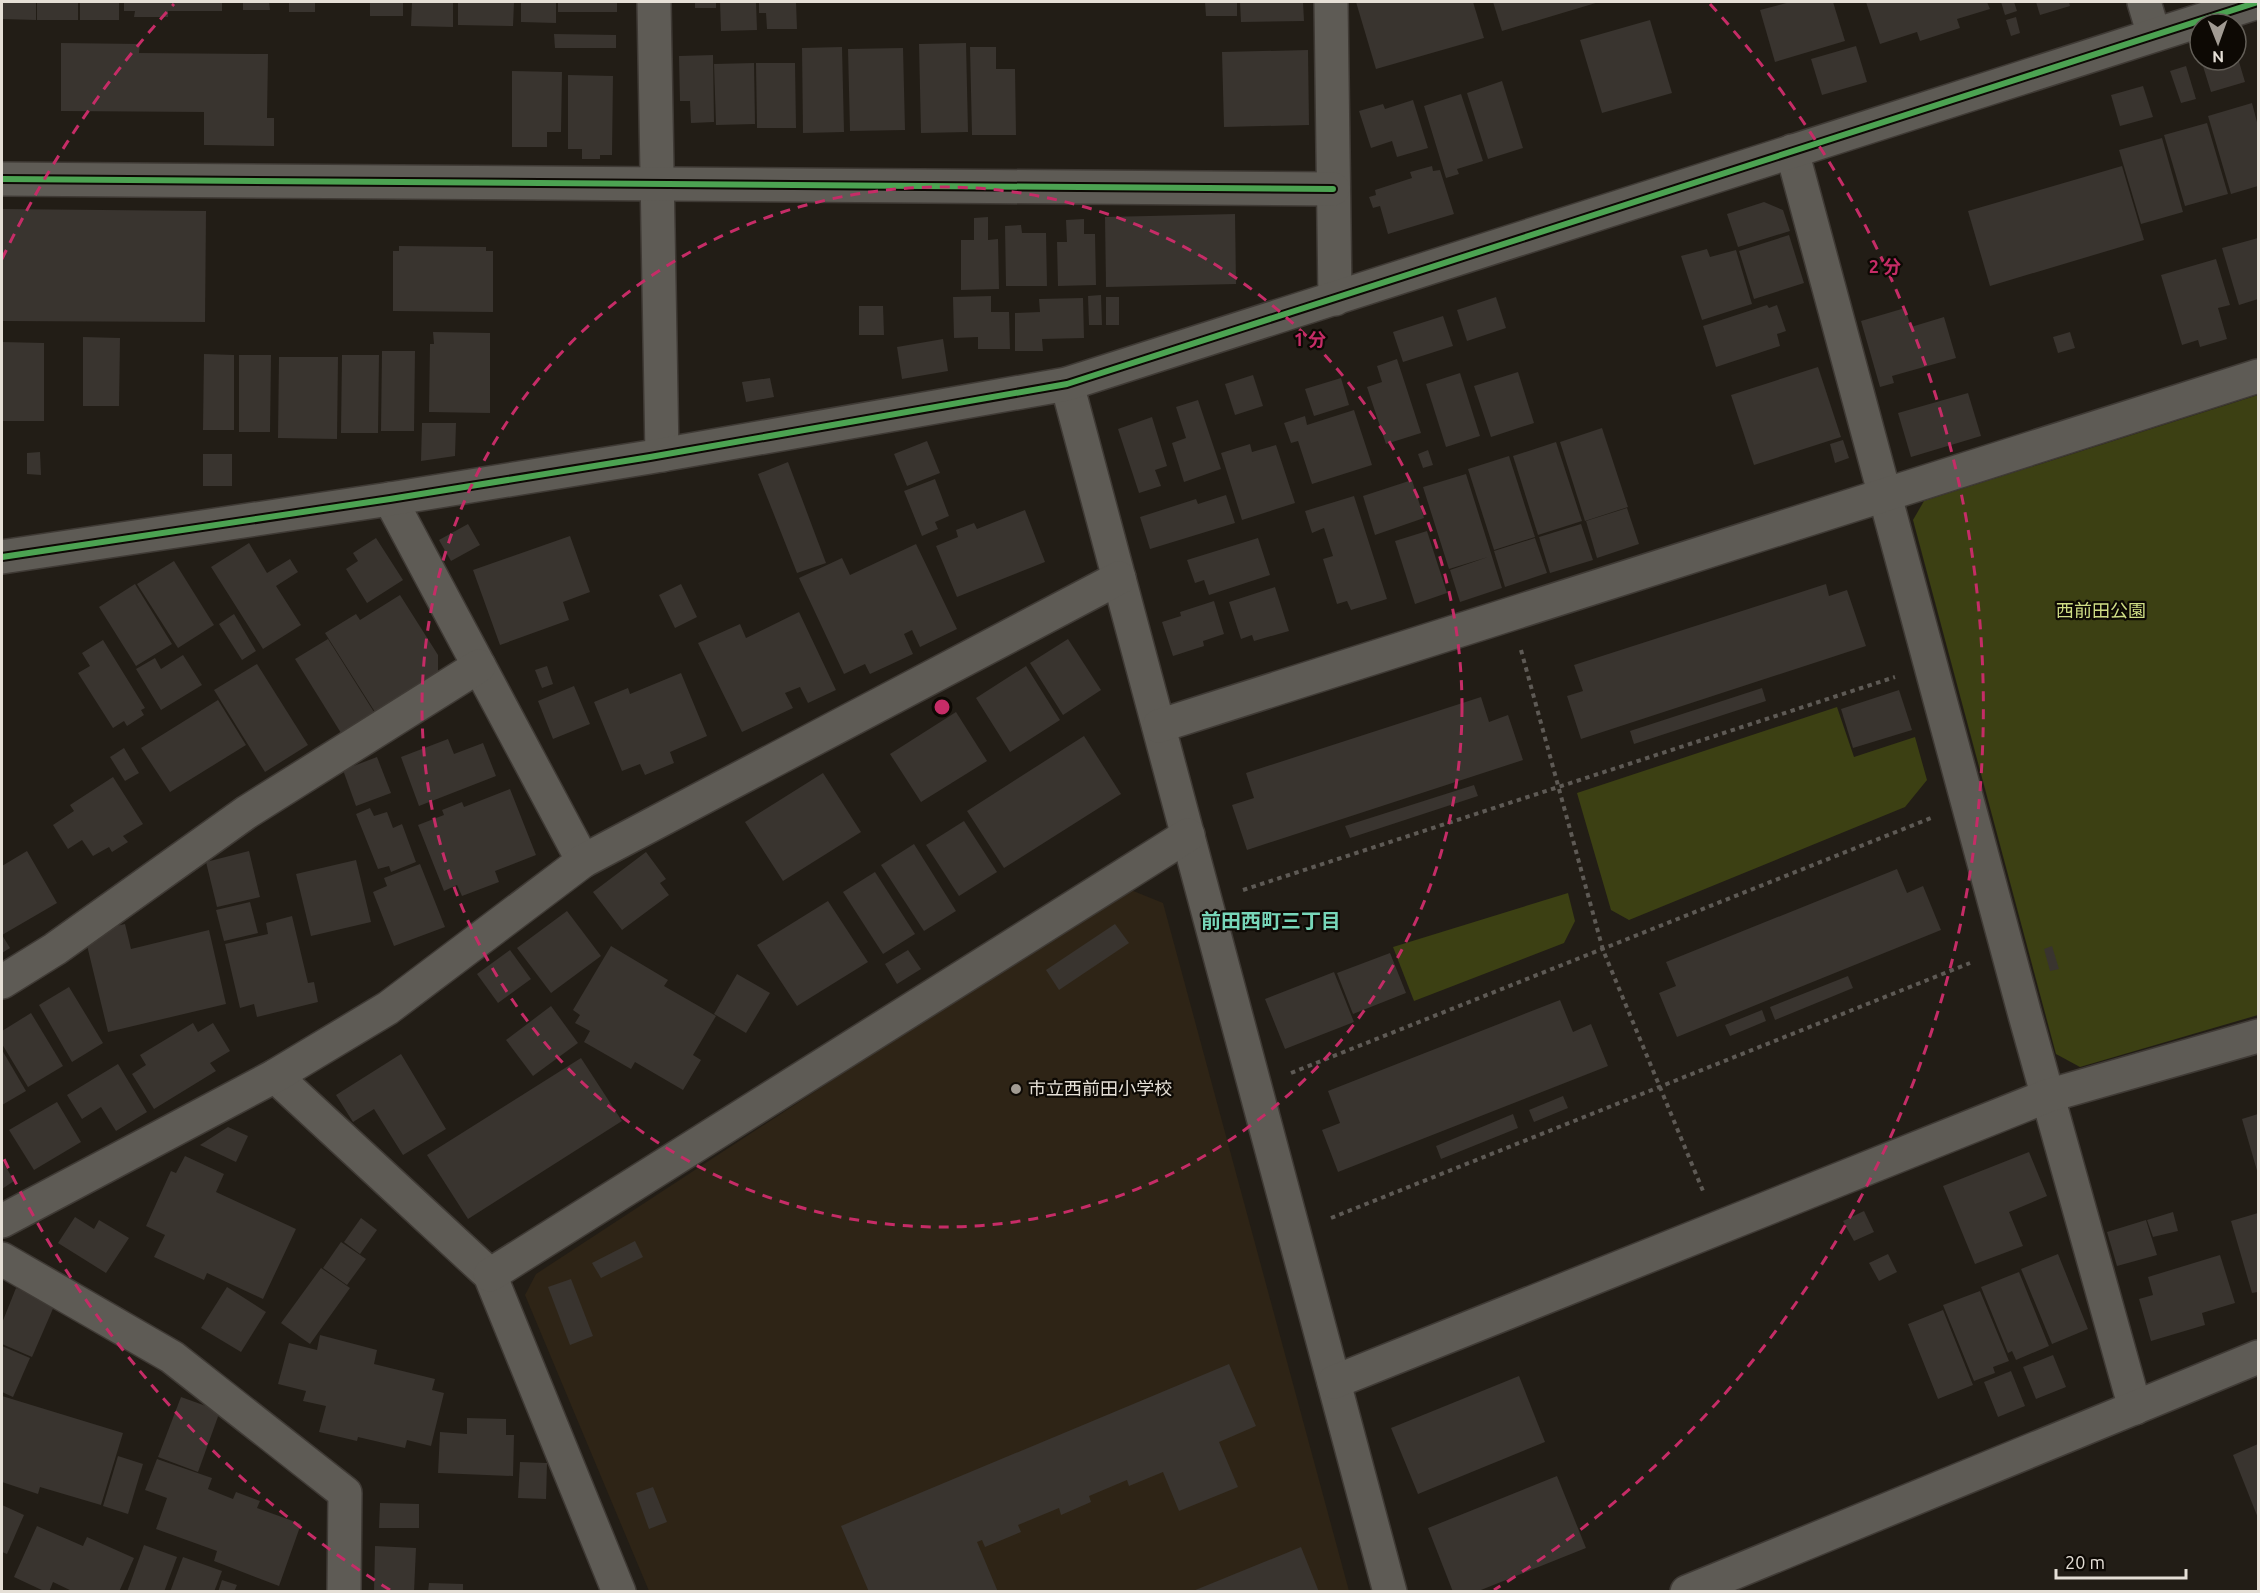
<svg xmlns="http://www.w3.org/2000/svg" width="2260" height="1593" font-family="Ubuntu,'Noto Sans JP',sans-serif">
<rect width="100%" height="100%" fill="#221d16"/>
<polygon fill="#2e2416" points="1126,888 1163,903 1349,1591 649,1591 525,1295 536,1274"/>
<g fill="#3c4013">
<polygon points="2258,395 2258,1015 2080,1067 2056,1054 1913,520 1924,501"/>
<polygon points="1837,707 1854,757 1915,737 1927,780 1905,807 1629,920 1611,910 1577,793"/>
<polygon points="1568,893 1575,921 1564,943 1414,1001 1393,947"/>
</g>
<g fill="#39342f">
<polygon points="2,2 36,2 36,20 2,19"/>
<rect x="37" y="2" width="41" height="18"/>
<rect x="80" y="2" width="39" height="18"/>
<polygon points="124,2 222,2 222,11 168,11 168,17 134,17 135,11 124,11"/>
<polygon points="243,2 269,2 270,10 243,10"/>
<rect x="289" y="2" width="26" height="10"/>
<rect x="370" y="2" width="33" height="14"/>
<polygon points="412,2 453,2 453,27 411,26"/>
<polygon points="458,2 514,2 513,26 458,25"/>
<polygon points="521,2 556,2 556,23 521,22"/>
<rect x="558" y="2" width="59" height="10"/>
<rect x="695" y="2" width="21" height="6"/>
<polygon points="720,2 756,2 757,30 721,31"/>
<polygon points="759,2 796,2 797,29 767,29 766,13 759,13"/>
<polygon points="1205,2 1237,2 1237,16 1206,16"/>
<polygon points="1240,2 1303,2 1304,21 1241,22"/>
<polygon points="1356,2 1473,2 1484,38 1376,69"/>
<polygon points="1493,2 1599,2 1502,31"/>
<polygon points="1790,2 1833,2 1845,41 1775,62 1760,10"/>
<polygon points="1866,2 1987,2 1990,9 1957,19 1960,28 1920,41 1917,32 1880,44"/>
<polygon points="2001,2 2014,2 2017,11 2005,15"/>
<polygon points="2036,2 2069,2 2070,6 2040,15"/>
<polygon points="2016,17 2020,33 2011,36 2006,20"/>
<polygon points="1650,20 1672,93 1602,113 1580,40"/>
<polygon points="554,34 616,35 616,48 555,48"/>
<polygon points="61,43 140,44 139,53 268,54 267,118 274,118 274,146 204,145 204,112 61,111"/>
<polygon points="966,43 968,132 921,133 919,44"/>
<polygon points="1856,46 1867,82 1822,95 1811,59"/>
<polygon points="842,47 844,132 803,133 802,48"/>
<polygon points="970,47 996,47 996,69 1015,69 1016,135 972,135"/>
<polygon points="903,48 905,130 850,131 848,49"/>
<polygon points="1308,50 1309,125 1224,127 1222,52"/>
<polygon points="713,55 714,122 691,123 690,101 680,101 679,56"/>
<polygon points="2237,55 2245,82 2211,92 2202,63 2211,60 2236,60"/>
<polygon points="754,63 755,124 716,125 714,64"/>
<polygon points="756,63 795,63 796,128 757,128"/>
<polygon points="2186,66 2196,99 2181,103 2170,71"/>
<polygon points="512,71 562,72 561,132 547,132 547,147 512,147"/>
<polygon points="568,75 613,76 612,155 600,155 600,159 582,159 582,149 568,149"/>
<polygon points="1502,81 1523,148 1488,159 1467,93"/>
<polygon points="2143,86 2153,117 2120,126 2111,95"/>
<polygon points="1461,94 1483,161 1457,169 1459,174 1446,178 1424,106"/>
<polygon points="1413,100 1428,148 1397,157 1392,141 1371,148 1359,111 1383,104 1385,109"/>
<polygon points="2252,103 2258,126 2258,186 2231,194 2208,116"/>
<polygon points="2207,123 2228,194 2185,206 2164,135"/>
<polygon points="2162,138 2183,212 2141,224 2119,150"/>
<polygon points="1432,166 1433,171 1440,170 1454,214 1388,234 1380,206 1373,208 1369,197 1376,195 1375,190 1412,178 1410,172"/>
<polygon points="2122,166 2144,240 1990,286 1968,211"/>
<polygon points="1764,202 1783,210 1790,231 1738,247 1727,214"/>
<polygon points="2,209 206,211 205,322 2,321"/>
<polygon points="1235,214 1236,284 1106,287 1105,217"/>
<polygon points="988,217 988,240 998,239 999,289 961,290 961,240 974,240 974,218"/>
<polygon points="1084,219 1084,234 1095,234 1096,285 1058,286 1057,242 1067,242 1066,220"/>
<polygon points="1021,225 1022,233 1046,233 1047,286 1006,286 1005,226"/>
<polygon points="1789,235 1804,283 1754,299 1739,251"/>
<polygon points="2258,238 2258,299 2239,305 2222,248"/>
<polygon points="399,246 486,247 486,251 493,251 493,312 393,311 393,251 399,251"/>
<polygon points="1707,249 1710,257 1736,250 1752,304 1702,320 1681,256"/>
<polygon points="2216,259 2230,305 2218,308 2227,339 2200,347 2198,340 2182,345 2161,275"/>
<polygon points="1101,295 1102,325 1089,325 1088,296"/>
<polygon points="991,296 991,312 1009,312 1010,349 978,349 978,337 954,338 953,297"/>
<rect x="1106" y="297" width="13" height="28"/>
<polygon points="1496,297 1506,328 1467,341 1457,310"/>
<polygon points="1083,298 1084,338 1042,339 1043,351 1015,351 1015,313 1040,312 1039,299"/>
<polygon points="1767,305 1769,308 1777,305 1786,331 1777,334 1780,346 1716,367 1703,326"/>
<polygon points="859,306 883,306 884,335 859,335"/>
<polygon points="1905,308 1911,327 1944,317 1956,358 1892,376 1894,383 1880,387 1861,321"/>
<polygon points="1443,316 1453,346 1403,362 1393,332"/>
<polygon points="433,332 490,333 490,413 429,412 430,344 434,344"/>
<polygon points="2070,332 2075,348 2058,353 2053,337"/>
<polygon points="83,337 120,338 119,406 83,406"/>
<polygon points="943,339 948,371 902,379 897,347"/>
<polygon points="2,342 44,343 44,421 2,421"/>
<polygon points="382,351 415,351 414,431 381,431"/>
<polygon points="204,354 234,355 234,430 203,430"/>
<polygon points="239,355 271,355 270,432 239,432"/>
<polygon points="342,355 379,355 378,433 341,433"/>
<polygon points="279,357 338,357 337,439 278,438"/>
<polygon points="1397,359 1421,433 1386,444 1367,387 1382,382 1377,366"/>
<polygon points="1818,367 1841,437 1754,465 1731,395"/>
<polygon points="1518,372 1534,423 1491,437 1474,386"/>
<polygon points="1460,373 1480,436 1446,447 1426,384"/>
<polygon points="1253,375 1263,406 1235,415 1225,384"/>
<polygon points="770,378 774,397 746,402 742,382"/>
<polygon points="1341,378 1349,405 1314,416 1305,389"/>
<polygon points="1968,393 1981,436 1911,457 1898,413"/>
<polygon points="1198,400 1221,469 1184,482 1172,443 1186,438 1176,407"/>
<polygon points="1354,410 1372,465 1312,484 1298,441 1291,443 1284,423 1305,416 1307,425"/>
<polygon points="1152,417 1167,466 1155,470 1161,486 1139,493 1118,429"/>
<polygon points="422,423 456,423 455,456 421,461"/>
<polygon points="1602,428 1628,507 1585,521 1560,442"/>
<polygon points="1843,440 1849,458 1835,463 1830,444"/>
<polygon points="927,441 940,473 907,486 894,454"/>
<polygon points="1556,442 1582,521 1538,535 1513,456"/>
<polygon points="1250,444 1252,452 1276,445 1295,503 1242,520 1221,453"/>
<polygon points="1428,450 1433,465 1423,468 1418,454"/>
<polygon points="40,452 41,475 27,474 27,453"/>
<rect x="203" y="454" width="29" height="32"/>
<polygon points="1509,456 1535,537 1494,550 1468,469"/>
<polygon points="788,462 826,563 797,573 758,474"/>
<polygon points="1466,474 1502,588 1460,602 1450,570 1488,557 1449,569 1423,487"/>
<polygon points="935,479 949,516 935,522 938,529 922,536 904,491"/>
<polygon points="1412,480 1424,518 1375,535 1363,496"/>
<polygon points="1226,495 1235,523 1150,549 1140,517 1196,499 1198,504"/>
<polygon points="1354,496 1387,599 1351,610 1347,601 1337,604 1323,559 1333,556 1324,528 1312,533 1305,511"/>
<polygon points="1627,508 1639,544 1597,558 1586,521"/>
<polygon points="1025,510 1045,562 957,597 936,546 958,537 956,530 974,523 977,529"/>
<polygon points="468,524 480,545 451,561 439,540"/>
<polygon points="1581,524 1593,560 1550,573 1539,537"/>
<polygon points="1427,531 1447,593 1415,604 1395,541"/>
<polygon points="570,536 590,592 563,602 569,620 500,645 473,570"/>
<polygon points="376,538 403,580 367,603 346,569 358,561 353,553"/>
<polygon points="1258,538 1270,575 1209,595 1204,580 1195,583 1187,560"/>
<polygon points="1535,538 1547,573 1505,587 1494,551"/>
<polygon points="249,543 267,573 290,559 298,572 276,586 301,625 263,649 211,567"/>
<polygon points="916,544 957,629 920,647 912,630 904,634 913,654 870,674 865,664 844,674 799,578 842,558 850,575"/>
<polygon points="174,561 214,625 178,648 137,584"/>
<polygon points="135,584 172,644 136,666 99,607"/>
<polygon points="681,584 697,617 675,628 659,595"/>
<polygon points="1826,584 1829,596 1847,590 1866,646 1581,739 1567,696 1583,691 1574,665"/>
<polygon points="1275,587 1289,631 1254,641 1252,635 1241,639 1229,602"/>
<polygon points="400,595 438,655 438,673 375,712 325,633 356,614 360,620"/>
<polygon points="1214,601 1224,634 1203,641 1204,646 1173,656 1162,622 1181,616 1180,612"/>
<polygon points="799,612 836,690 808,703 800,687 785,693 793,708 742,732 698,643 740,624 746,638"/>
<polygon points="234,614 256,651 242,660 219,624"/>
<polygon points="328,639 374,712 341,733 295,659"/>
<polygon points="1068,639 1101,690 1063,715 1030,663"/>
<polygon points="103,640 145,708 141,710 144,715 127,726 124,721 113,728 78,673 90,666 82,653"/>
<polygon points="183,655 202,685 161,710 136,669 155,658 161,669"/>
<polygon points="257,664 308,745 265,772 214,690"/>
<polygon points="547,666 553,684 542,688 535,670"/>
<polygon points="1026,666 1060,720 1010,752 976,698"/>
<polygon points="681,673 707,736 670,752 674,763 645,775 640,764 622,771 594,702 628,688 630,694"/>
<polygon points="574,686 590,724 553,739 538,701"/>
<polygon points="1762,688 1766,701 1634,744 1630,731"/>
<polygon points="1899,690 1912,730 1853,748 1841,709"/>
<polygon points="1481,697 1489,722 1508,715 1523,760 1247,850 1232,805 1254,798 1246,773"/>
<polygon points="218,700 246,745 170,792 141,748"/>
<polygon points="956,712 987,761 921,802 890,754"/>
<polygon points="1084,736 1121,794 1004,868 967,811"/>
<polygon points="448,739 454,754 483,743 496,776 419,806 401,757"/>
<polygon points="124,748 139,773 125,781 110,757"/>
<polygon points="377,757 391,793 356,806 343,770"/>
<polygon points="823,773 861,832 783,881 745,822"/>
<polygon points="113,777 143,824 123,836 128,842 112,852 109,847 93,856 82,840 68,849 53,825 74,811 70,805"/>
<polygon points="1474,785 1478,796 1350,838 1345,826"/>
<polygon points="510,789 536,855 495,871 499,882 462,896 457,885 444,891 418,825 444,815 442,810 462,802 464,807"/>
<polygon points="370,808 374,816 387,812 393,828 402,824 416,862 391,872 389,866 378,869 356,814"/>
<polygon points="964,821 997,872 959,896 926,845"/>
<polygon points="914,844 956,911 924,931 881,865"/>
<polygon points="27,851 57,903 2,935 10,948 2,953 2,866"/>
<polygon points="249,851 260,897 217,907 206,862"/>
<polygon points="646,852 666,879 660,883 669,895 622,930 593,892"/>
<polygon points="356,860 371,922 311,936 296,874"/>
<polygon points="420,864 445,927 394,946 373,892 387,886 384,878"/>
<polygon points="1897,869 1907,893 1923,886 1941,930 1677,1037 1659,993 1676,986 1666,962"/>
<polygon points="875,872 915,934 883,954 843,892"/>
<polygon points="828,901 868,962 797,1006 757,945"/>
<polygon points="250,902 258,933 224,941 216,910"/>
<polygon points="567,911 601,956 551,993 517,948"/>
<polygon points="292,916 308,983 314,982 318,1002 257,1017 254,1004 240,1008 225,944 268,934 266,923"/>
<polygon points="125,924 131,949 209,930 226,1004 108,1032 84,933"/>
<polygon points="1115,924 1129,943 1059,990 1046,970"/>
<polygon points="611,946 668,980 664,986 716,1016 693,1055 701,1060 683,1090 635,1062 631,1069 584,1042 590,1031 575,1023 580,1015 573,1010"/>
<polygon points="2052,946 2059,969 2050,971 2044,949"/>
<polygon points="510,950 531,979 498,1003 477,974"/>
<polygon points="908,950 921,969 897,984 885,964"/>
<polygon points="1390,953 1406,993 1353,1014 1337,973"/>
<polygon points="1334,972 1354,1022 1285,1049 1265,999"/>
<polygon points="737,974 770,993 746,1033 714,1014"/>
<polygon points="1848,976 1853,988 1775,1020 1770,1007"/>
<polygon points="69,987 103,1043 72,1062 39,1005"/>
<polygon points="1560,1000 1573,1032 1591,1024 1608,1066 1338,1172 1322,1130 1340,1123 1328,1091"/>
<polygon points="551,1006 578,1043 533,1076 506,1040"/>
<polygon points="1762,1010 1766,1021 1730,1036 1725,1025"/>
<polygon points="31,1013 63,1066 28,1087 2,1044 2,1031"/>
<polygon points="193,1023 198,1032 213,1023 230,1051 210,1063 216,1071 154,1109 132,1074 146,1065 140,1055"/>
<polygon points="2,1050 26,1091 2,1105"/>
<polygon points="401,1054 446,1129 403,1155 374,1109 353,1122 336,1095"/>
<polygon points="581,1058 622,1121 468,1219 427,1155"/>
<polygon points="118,1064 147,1112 116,1131 101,1107 82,1119 67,1095"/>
<polygon points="1563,1096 1568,1108 1534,1122 1529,1110"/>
<polygon points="57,1102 81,1142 34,1170 9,1130"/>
<polygon points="1513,1114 1518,1128 1441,1159 1436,1146"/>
<polygon points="2258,1114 2258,1174 2242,1119"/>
<polygon points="228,1127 248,1136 236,1162 200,1145"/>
<polygon points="2029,1152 2047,1196 2009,1212 2023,1246 1975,1264 1943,1186"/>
<polygon points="185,1156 224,1174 216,1192 296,1229 263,1299 207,1273 204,1280 154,1257 165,1235 146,1226 171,1171 176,1173"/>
<polygon points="2,1160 14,1181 2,1189"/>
<polygon points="1864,1211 1874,1232 1854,1241 1843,1221"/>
<polygon points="2173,1212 2178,1231 2153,1237 2147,1220"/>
<polygon points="2258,1213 2258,1292 2252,1293 2231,1221"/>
<polygon points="75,1217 94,1229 99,1220 129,1238 106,1273 58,1243"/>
<polygon points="361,1218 377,1230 360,1254 344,1242"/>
<polygon points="2146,1220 2157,1255 2117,1266 2107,1232"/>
<polygon points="635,1241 643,1257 601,1278 592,1263"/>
<polygon points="341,1242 366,1259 347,1285 323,1268"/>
<polygon points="1888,1254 1897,1272 1879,1281 1869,1263"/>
<polygon points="2058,1254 2088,1329 2052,1344 2021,1269"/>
<polygon points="2220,1255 2235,1303 2202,1313 2205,1325 2151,1341 2139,1299 2153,1295 2148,1277"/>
<polygon points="321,1268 350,1288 310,1344 281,1323"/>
<polygon points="2019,1272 2049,1346 2016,1360 2012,1351 2008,1353 1981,1287"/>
<polygon points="571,1279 593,1336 570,1345 548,1287"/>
<polygon points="227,1287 266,1312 241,1352 201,1328"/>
<polygon points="16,1288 55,1304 32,1357 2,1344 2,1323"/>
<polygon points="1980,1291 2009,1361 1993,1367 1995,1373 1974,1381 1943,1305"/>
<polygon points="1943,1310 1973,1385 1938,1399 1908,1324"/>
<polygon points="320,1335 377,1350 374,1364 435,1379 432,1390 444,1393 431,1446 407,1440 405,1448 358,1437 357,1441 319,1432 326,1406 303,1401 306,1391 278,1384 289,1343 317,1350"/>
<polygon points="2,1346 30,1358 13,1397 2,1392"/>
<polygon points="2053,1355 2066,1387 2036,1399 2023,1367"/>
<polygon points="1229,1364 1256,1426 1219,1442 1238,1487 1179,1511 1163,1472 1129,1486 1127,1480 1089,1496 1091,1502 1061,1515 1059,1508 1018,1525 1021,1532 985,1547 982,1540 977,1542 998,1592 869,1592 841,1526"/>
<polygon points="2011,1371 2025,1406 1998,1417 1984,1382"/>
<polygon points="1519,1376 1545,1442 1418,1494 1391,1428"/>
<polygon points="2,1396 123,1433 101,1505 40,1487 38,1494 2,1482 3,1465 2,1464"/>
<polygon points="181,1397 220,1411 198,1472 158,1457"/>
<polygon points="467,1418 506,1419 506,1435 514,1435 513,1476 438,1473 440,1432 467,1434"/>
<polygon points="2258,1444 2258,1518 2233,1455"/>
<polygon points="118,1456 143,1464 128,1514 103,1506"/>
<polygon points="157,1459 212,1478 208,1489 233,1499 236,1492 260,1501 257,1508 301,1524 279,1586 214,1561 217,1551 156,1529 167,1498 145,1490"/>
<polygon points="520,1462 547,1463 546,1499 518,1498"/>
<polygon points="1557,1476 1586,1548 1476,1592 1453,1592 1428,1528"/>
<polygon points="653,1487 667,1522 649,1529 636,1493"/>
<polygon points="380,1503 419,1504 419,1528 379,1528"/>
<polygon points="2,1505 24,1515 7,1554 2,1552"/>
<polygon points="37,1526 83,1546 87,1537 134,1558 119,1592 74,1592 53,1582 49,1592 46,1592 14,1577"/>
<polygon points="144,1545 177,1557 164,1592 127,1592"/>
<polygon points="375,1546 416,1548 414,1592 374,1592"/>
<polygon points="1301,1547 1319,1592 1193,1592 1193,1591"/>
<polygon points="183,1557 222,1571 214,1592 170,1592"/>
<polygon points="222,1580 237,1585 234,1592 218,1592"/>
<polygon points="429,1583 463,1584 463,1592 428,1592"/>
</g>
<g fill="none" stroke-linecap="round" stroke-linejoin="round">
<defs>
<g id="minor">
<polyline points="654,2 662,455"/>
<polyline points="1331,2 1335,299"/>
<polyline points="2144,2 2154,35"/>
<polyline points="1792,151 2025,1015 2135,1408"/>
<polyline points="2,179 1333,189"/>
<polyline points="1067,384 1390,1592"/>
<polyline points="390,499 583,861"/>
<polyline points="2,557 390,499 650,457 1067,384 2258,2"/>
<polyline points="1159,726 2258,376"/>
<polyline points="2,982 55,949 247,812 479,666"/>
<polyline points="275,1076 490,1275 619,1592"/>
<polyline points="2,1221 275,1076 388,1008 583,861 1119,578"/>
<polyline points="2,1259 172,1357 345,1493 344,1592"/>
<polyline points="490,1275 1188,835"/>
<polyline points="1334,1382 2047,1096 2258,1036"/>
<polyline points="1687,1592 2258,1357"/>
</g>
</defs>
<use href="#minor" stroke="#3f3a35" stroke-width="36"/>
<g stroke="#5e5a55" stroke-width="4" stroke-dasharray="4.5 4.5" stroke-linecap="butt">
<polyline points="1521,650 1603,950 1703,1191"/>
<polyline points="1243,890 1895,677"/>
<polyline points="1291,1073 1931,818"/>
<polyline points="1331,1218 1970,963"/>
</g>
<use href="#minor" stroke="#5e5b55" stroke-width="33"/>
<defs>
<g id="cycleway">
<polyline points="2,179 1333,189"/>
<polyline points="2,557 390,499 650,457 1067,384 2258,2"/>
</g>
</defs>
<use href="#cycleway" stroke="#0d0904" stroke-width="10"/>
<use href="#cycleway" stroke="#4ca352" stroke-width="6"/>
</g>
<g fill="none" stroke="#c62c67" stroke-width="3" stroke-dasharray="10 8">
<circle cx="942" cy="707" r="520"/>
<path d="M390 1590A1041 1041 0 0 1 2 1155M2 259A1041 1041 0 0 1 174 4M1710 4A1041 1041 0 0 1 1494 1590"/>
</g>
<circle fill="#a19b93" stroke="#0d0904" stroke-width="2" cx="1016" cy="1089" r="6"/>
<g text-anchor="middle" stroke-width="4.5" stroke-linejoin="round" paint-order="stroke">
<g font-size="18" fill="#cfdd85" stroke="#0d0904">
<text x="2101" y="617">西前田公園</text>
</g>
<g font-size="18" fill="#e5dfd6" stroke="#0d0904" text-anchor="start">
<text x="1028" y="1095">市立西前田小学校</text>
</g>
<g font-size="20" font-weight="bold" fill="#77d6b9" stroke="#0d0904">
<text x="1271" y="928">前田西町三丁目</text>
</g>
</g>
<circle cx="942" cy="707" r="9" fill="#c62c67" stroke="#0d0904" stroke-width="3"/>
<g font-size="18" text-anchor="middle" font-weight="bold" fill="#c62c67" stroke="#0d0904" stroke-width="4.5" stroke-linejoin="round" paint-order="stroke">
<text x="1885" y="273">2 分</text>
<text x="1310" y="346">1 分</text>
</g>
<rect width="2260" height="1593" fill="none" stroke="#e5dfd6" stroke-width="6"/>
<g transform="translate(2218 42) rotate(179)"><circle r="28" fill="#0d0904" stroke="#635f58" stroke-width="1.5"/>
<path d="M0-4.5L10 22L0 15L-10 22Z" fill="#a19b93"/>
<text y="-9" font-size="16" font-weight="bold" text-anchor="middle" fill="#e5dfd6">N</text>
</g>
<path d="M2056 1569v9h130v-9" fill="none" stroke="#e5dfd6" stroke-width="3"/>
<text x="2065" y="1569" font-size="18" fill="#e5dfd6" stroke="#0d0904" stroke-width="4.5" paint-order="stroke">20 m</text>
</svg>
